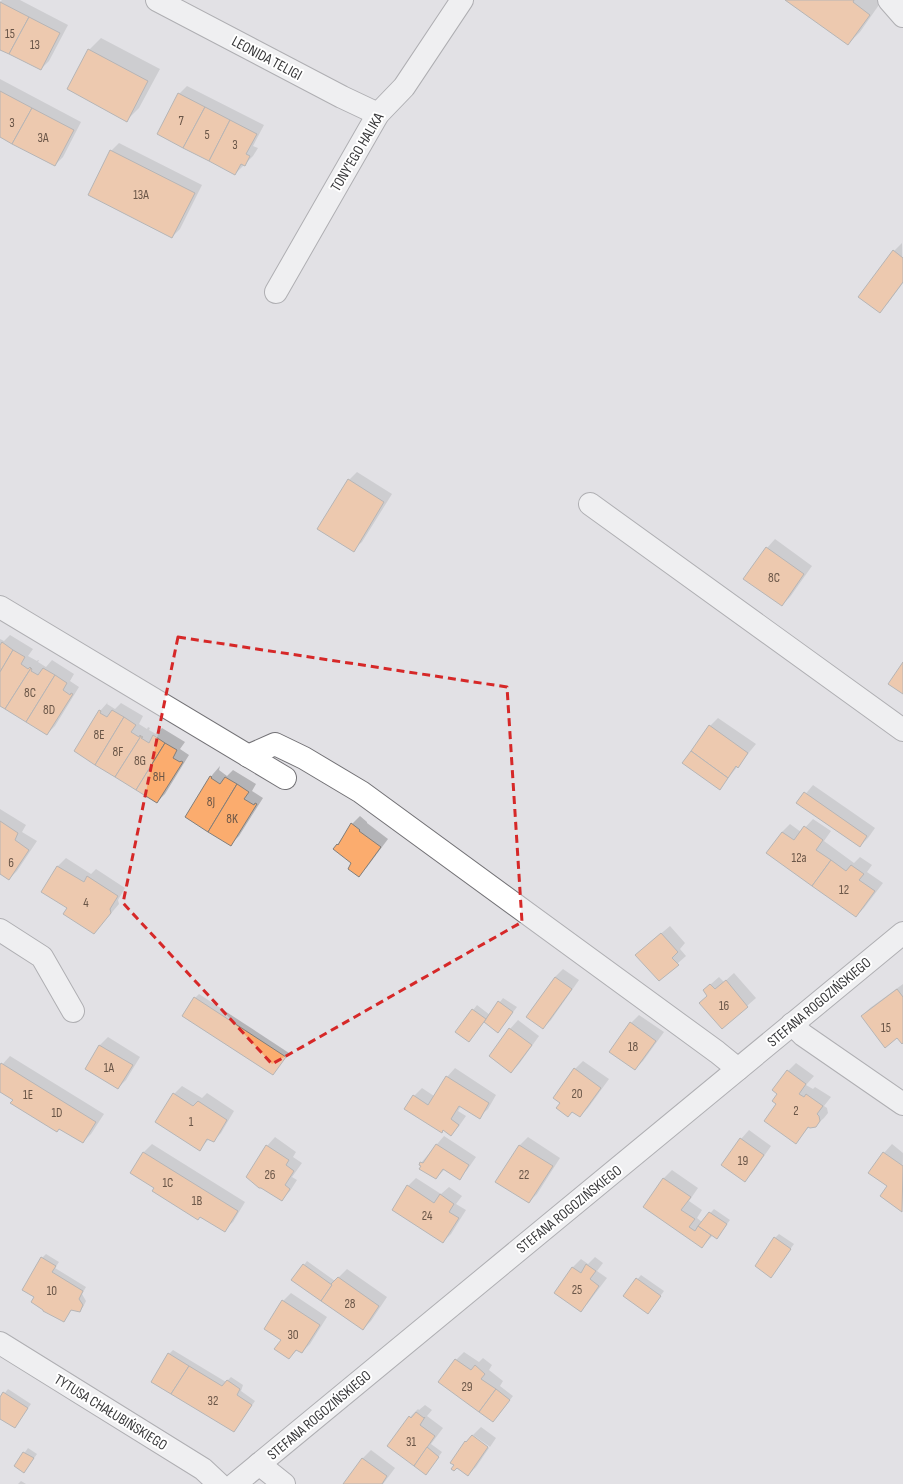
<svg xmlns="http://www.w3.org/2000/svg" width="903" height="1484" font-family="'Sofia Sans Condensed',sans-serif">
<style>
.shadow{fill:#0003}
.building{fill:#fbac6e;stroke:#817e7b}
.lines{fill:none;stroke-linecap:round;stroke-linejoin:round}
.minor-casing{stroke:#727175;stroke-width:24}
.minor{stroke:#fff;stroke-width:22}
.marked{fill:none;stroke:#d62828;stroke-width:3;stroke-dasharray:8 5;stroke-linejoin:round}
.labels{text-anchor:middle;stroke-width:4;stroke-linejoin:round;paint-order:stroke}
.number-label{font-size:13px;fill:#6a5648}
.street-label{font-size:15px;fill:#39393b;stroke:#fff}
</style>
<rect width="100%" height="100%" fill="#e2e1e5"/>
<!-- shadow -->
<g class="shadow">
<path d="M2 0H20L68 25 49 61 41 69 0 48V2Z"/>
<path d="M787 0H878L881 2 860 32 848 44Z"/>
<path d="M101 38 160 69 139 108 127 120 89 50Z"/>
<path d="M0 79 81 122 63 157 55 165 0 136Z"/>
<path d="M187 86 264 125 253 146 258 148 253 156 235 174 179 94Z"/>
<path d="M119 143 202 185 180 229 172 237 111 151Z"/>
<path d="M902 243 903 283 888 303 880 311 859 296 894 251Z"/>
<path d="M357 472 392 494 362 542 353 550 349 480Z"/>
<path d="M775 539 812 566 790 597 782 605 767 548Z"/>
<path d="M10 635 33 649 28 656 37 661 38 660H39L38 662 46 667 52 660 74 674 70 681 79 687 55 726 47 734 0 705V639L4 641Z"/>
<path d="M108 702 107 704 115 709 121 703 143 716 139 724 147 729 148 727 150 728 149 730 156 734 162 728 185 742 180 749 189 755 165 794 157 802 75 751 100 711Z"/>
<path d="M718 718 756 744 720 788 710 726Z"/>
<path d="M220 766 219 770 227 776 233 770 256 784 252 791 263 798 239 836 231 844 186 817 213 774Z"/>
<path d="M813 785 875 828 868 838 860 846 798 803Z"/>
<path d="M0 809 26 825 22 832 37 841 17 871 9 879 0 873Z"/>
<path d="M360 816 367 822V823L388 839 367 867 359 875 352 863 337 845 352 824Z"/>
<path d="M813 819 831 831 824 841 854 863 860 857 872 865 867 872 883 883 864 908 856 916 767 853 782 832 790 824 801 832Z"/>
<path d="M66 858 91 874 96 869 125 888 118 900 119 904 102 924 69 908 43 892 58 866Z"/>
<path d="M670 926 685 943 680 949 686 956 659 980 645 947Z"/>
<path d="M563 969 579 980 551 1020 543 1028 527 1016 555 977Z"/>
<path d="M734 973 756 998 722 1028 708 995 704 990 719 977 724 982Z"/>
<path d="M903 984V1042L897 1037 862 1016 870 1008Z"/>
<path d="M199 994 289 1053 273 1074 195 998Z"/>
<path d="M503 998 517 1007 498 1032 484 1022 469 1041 456 1032 477 1005 490 1015Z"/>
<path d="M639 1015 664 1032 643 1061 635 1069 611 1051 631 1023Z"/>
<path d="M518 1020 539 1036 519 1064 511 1072 510 1029Z"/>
<path d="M108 1037 140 1057 126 1080 118 1088 86 1068 100 1045Z"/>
<path d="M10 1056 104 1114 91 1134 83 1142 0 1091V1067Z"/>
<path d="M583 1061 609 1079 588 1108 580 1116 573 1111 568 1116 561 1103 575 1069Z"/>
<path d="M796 1063 814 1076 806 1085 813 1089 815 1087 831 1097 824 1106 827 1108 828 1113 824 1118 815 1126 809 1127 796 1142 778 1104 779 1094 788 1071Z"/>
<path d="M455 1068 496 1095 488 1109 479 1117 461 1106 458 1111 466 1116 459 1126 451 1134 444 1130 441 1132 414 1096 422 1088 434 1096 447 1077Z"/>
<path d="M182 1086 202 1098 207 1093 234 1111 221 1133 213 1141 209 1139 200 1149 174 1094Z"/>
<path d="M749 1130 771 1146 753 1172 745 1180 741 1139Z"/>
<path d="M444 1136 476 1157 467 1170 459 1178 445 1169 436 1178 420 1164Z"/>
<path d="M275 1137 296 1152 293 1157 302 1163 292 1177 297 1180 290 1191 282 1199 247 1176 267 1146Z"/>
<path d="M528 1137 560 1158 537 1194 529 1202 497 1181 520 1145Z"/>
<path d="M152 1144 245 1202 233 1222 224 1230 155 1187 144 1152Z"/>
<path d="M892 1144 903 1153 902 1210 882 1196 889 1186 884 1153Z"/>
<path d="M672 1170 698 1188 689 1201 702 1210 697 1218 702 1222 714 1209 730 1220 717 1238 713 1235 702 1247 644 1206 664 1178Z"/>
<path d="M416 1178 441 1194 449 1187 462 1196 456 1204 466 1210 451 1234 443 1242 408 1186Z"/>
<path d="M779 1234 794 1244 771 1276 775 1238Z"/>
<path d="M46 1254 59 1262 55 1268 86 1287 82 1294 86 1301 83 1307 79 1311 72 1309 64 1321 54 1315 52 1316 33 1302 36 1297 42 1258Z"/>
<path d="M595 1257 603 1263 597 1271 607 1278 588 1303 580 1311 555 1292 573 1267 581 1259 588 1264Z"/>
<path d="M307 1261 335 1281 347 1269 387 1297 371 1321 363 1329 304 1265Z"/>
<path d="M641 1275 664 1291 648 1313 624 1296Z"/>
<path d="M291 1293 327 1317 310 1344 302 1352 298 1349 289 1358 282 1340 283 1301Z"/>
<path d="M173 1350 226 1382 231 1377 243 1385 241 1391 255 1401 234 1431 169 1354Z"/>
<path d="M464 1352 479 1362 483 1358 492 1365 489 1370 503 1381 500 1386 513 1396 497 1417 456 1360Z"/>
<path d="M8 1389 31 1404 15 1427 0 1418V1399Z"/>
<path d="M425 1405 432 1410 427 1416 443 1428 431 1444 442 1452 429 1470 410 1417 418 1409 419 1410Z"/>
<path d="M481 1427 496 1438 490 1447 473 1435Z"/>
<path d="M472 1436 489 1448 476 1467 468 1475Z"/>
<path d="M28 1448 37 1454 24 1472 15 1466Z"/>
<path d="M371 1450 395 1468 383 1484H344L363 1458Z"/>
<path d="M21 1481 26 1484H18Z"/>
</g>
<!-- building -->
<g class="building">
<path d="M785 0H854L853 2 870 15 848 45Z"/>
<path d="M0 2 29 17 9 54 0 50Z"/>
<path d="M29 17 60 33 41 70 9 54Z"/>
<path d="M88 49 148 81 127 122 67 89Z"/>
<path d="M0 91 32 108 12 144 0 137Z"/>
<path d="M178 93 205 107 183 148 157 134Z"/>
<path d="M205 107 230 120 209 161 183 148Z"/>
<path d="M32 108 74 130 55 166 12 144Z"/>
<path d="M230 120 257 134 246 154 250 156 245 166 241 164 235 175 209 161Z"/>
<path d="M110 150 195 193 172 238 88 195Z"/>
<path d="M893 250 903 258V282L880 313 858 297Z"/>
<path d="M348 479 384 502 354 552 317 529Z"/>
<path d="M766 547 804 574 782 606 743 579Z"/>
<path d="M2 642 13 650 0 672V645Z"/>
<path d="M13 650 25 657 21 664 28 669 30 667 31 668 5 709 0 706V672Z"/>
<path d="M903 662V694L888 684Z"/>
<path d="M31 668 32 669 31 671 38 675 43 668 55 675 26 722 5 709Z"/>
<path d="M55 675 67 683 63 690 70 695 71 693 73 694 47 735 26 722Z"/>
<path d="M99 710 101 711 100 713 107 717 112 710 124 717 95 765 74 751Z"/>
<path d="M124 717 136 725 131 732 139 737 140 735 141 736 115 777 95 765Z"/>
<path d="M709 725 748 753 738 768 736 766 728 778 691 751Z"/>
<path d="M153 735 165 743 136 790 115 777 141 736 143 737 141 738 149 743Z"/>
<path d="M165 743 177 750 173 758 180 762 181 761 183 762 157 803 136 790Z"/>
<path d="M691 751 728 778 720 790 682 763Z"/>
<path d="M210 776 212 777 211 778 220 784 225 777 237 784 208 832 185 817Z"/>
<path d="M237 784 249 792 244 799 254 805 255 803 257 804 231 846 208 832Z"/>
<path d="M804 792 867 836 860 847 796 803Z"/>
<path d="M0 821 18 833 15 840 29 850 9 880 0 874Z"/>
<path d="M351 823 360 830 359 831 381 847 359 877 348 869 351 863 333 849 337 844 338 845Z"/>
<path d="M804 826 823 840 816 850 831 860 812 886 766 853 782 832 794 840Z"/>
<path d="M831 860 846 871 851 865 864 874 859 880 875 891 856 917 812 886Z"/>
<path d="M57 866 84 882 87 876 118 896 110 909 111 913 94 934 63 914 67 908 41 892Z"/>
<path d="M661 933 678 952 672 958 679 965 659 981 635 955Z"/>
<path d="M555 977 572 989 543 1029 526 1017Z"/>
<path d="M726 980 748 1007 722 1029 699 1003 707 996 703 990 710 984 715 989Z"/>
<path d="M897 989 903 997V1043L902 1044 897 1038 885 1048 861 1016Z"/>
<path d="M194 997 286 1057 273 1075 182 1016Z"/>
<path d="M498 1001 513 1012 498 1033 484 1022Z"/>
<path d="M472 1009 486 1019 469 1042 455 1032Z"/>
<path d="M630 1022 656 1041 635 1070 609 1052Z"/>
<path d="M509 1028 532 1045 511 1073 489 1056Z"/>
<path d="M99 1045 133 1065 118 1089 85 1069Z"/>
<path d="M1 1063 96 1122 83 1143 59 1129 57 1132 10 1103 13 1100 0 1092V1065Z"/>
<path d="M574 1068 601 1088 580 1117 572 1112 568 1117 556 1108 560 1103 553 1098Z"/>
<path d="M787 1070 806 1084 799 1094 804 1097 806 1094 823 1106 817 1114 819 1116 820 1121 816 1127 810 1128 808 1127 796 1144 764 1121 776 1104 772 1101 777 1094 772 1090Z"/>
<path d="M446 1076 489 1103 480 1119 459 1106 451 1119 459 1125 451 1136 443 1130 442 1133 404 1109 413 1095 428 1105Z"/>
<path d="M173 1093 193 1106 198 1101 227 1120 214 1142 207 1139 200 1151 155 1122Z"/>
<path d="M740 1138 764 1155 745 1182 721 1165Z"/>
<path d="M436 1144 469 1165 460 1180 443 1169 436 1179 419 1169 421 1166 419 1165 420 1162 423 1163Z"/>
<path d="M266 1145 289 1160 286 1165 294 1171 285 1185 290 1189 282 1201 261 1188H259L246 1177Z"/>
<path d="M519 1145 553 1166 529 1203 495 1182Z"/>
<path d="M143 1152 238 1211 225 1232 200 1217 198 1220 152 1191 154 1188 130 1173Z"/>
<path d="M883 1152 903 1166 902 1212 880 1196 887 1186 868 1173Z"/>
<path d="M663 1178 691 1197 681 1210 695 1219 689 1227 695 1231 698 1226 711 1235 702 1248 643 1207Z"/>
<path d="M407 1185 434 1203 440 1194 454 1204 449 1212 459 1218 443 1243 392 1210Z"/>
<path d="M709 1212 727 1224 717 1239 698 1226Z"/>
<path d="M774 1237 791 1249 771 1278 755 1266Z"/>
<path d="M41 1257 56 1266 52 1272 83 1291 79 1299 83 1305 80 1312 71 1310 64 1322 43 1311V1310L31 1302 34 1297 22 1290Z"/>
<path d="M303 1264 332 1285 321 1301 291 1280Z"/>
<path d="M586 1264 596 1271 590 1279 599 1286 581 1312 554 1293 572 1267 581 1273Z"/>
<path d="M338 1277 379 1306 363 1330 321 1301 332 1285 331 1284Z"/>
<path d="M636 1278 661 1296 648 1314 623 1296Z"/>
<path d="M282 1300 320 1325 302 1353 296 1350 289 1359 274 1349 281 1340 264 1329Z"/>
<path d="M168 1353 189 1366 171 1394 151 1382Z"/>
<path d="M455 1359 471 1370 475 1365 485 1374 481 1379 496 1389 479 1412 438 1382Z"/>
<path d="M189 1366 222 1386 227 1380 240 1389 237 1395 252 1405 234 1432 171 1394Z"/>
<path d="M496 1389 510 1400 493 1422 479 1412Z"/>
<path d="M3 1392 28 1408 15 1428 0 1419V1397Z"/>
<path d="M416 1412 424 1418 425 1417 420 1425 435 1436 414 1466 387 1446 409 1416 411 1418Z"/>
<path d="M472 1435 488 1447 468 1476 457 1468 454 1471 451 1469 454 1465 450 1463 465 1441 466 1442Z"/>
<path d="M427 1447 439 1457 426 1475 414 1466Z"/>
<path d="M23 1452 34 1458 24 1473 14 1466Z"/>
<path d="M362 1458 387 1476 382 1484H343Z"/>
</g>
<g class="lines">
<!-- minor casing -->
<g class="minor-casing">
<g id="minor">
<path d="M157 0 342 97 378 114"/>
<path d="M889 0 903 16"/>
<path d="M276 292 378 114 404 87 462 0"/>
<path d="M590 504 903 730"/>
<path d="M0 607 285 778"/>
<path d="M248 756 275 744 304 758 361 792 717 1052 738 1069"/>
<path d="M0 930 42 957 73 1011"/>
<path d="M792 1024 803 1035 903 1104"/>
<path d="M0 1343 203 1469 219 1484"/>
<path d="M259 1464 284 1484"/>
<path d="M235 1484 903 933"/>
</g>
</g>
<!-- minor -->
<use href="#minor" class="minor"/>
</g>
<!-- marked area -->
<path d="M0 0H903V1484H0ZM178 637 507 687 522 922 272 1064 123 903Z" fill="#e2e1e5" fill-opacity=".55" fill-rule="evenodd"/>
<path class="marked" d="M178 637 507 687 522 922 272 1064 123 903Z"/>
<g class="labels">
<!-- number labels -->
<g class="number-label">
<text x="10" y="38">15</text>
<text x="35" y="49">13</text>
<text x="181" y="125">7</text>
<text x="12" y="127">3</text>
<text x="207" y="139">5</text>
<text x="43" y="142">3A</text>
<text x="235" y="149">3</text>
<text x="141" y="199">13A</text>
<text x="774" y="582">8C</text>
<text x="30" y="697">8C</text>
<text x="49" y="714">8D</text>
<text x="99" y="739">8E</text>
<text x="118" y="756">8F</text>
<text x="140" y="765">8G</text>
<text x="159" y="781">8H</text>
<text x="211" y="806">8J</text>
<text x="232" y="823">8K</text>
<text x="799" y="862">12a</text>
<text x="11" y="867">6</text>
<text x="844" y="894">12</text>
<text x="86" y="907">4</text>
<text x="724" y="1010">16</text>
<text x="886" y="1032">15</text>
<text x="633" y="1051">18</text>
<text x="109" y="1072">1A</text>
<text x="577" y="1098">20</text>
<text x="28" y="1099">1E</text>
<text x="796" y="1115">2</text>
<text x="57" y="1117">1D</text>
<text x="191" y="1126">1</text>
<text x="743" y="1165">19</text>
<text x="270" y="1179">26</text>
<text x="524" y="1179">22</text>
<text x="168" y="1187">1C</text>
<text x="197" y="1205">1B</text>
<text x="427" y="1220">24</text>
<text x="577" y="1294">25</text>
<text x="52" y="1295">10</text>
<text x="350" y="1308">28</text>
<text x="293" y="1339">30</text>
<text x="467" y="1391">29</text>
<text x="213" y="1405">32</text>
<text x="411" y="1446">31</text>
</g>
<!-- street labels -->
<g class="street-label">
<text transform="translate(267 58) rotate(28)" y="5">LEONIDA TELIGI</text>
<text transform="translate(357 152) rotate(-59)" y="5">TONY'EGO HALIKA</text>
<text transform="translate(819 1002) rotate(-40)" y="5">STEFANA ROGOZIŃSKIEGO</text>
<text transform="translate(569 1209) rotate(-39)" y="5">STEFANA ROGOZIŃSKIEGO</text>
<text transform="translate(111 1412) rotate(32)" y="5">TYTUSA CHAŁUBIŃSKIEGO</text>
<text transform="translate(319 1415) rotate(-40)" y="5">STEFANA ROGOZIŃSKIEGO</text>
</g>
</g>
</svg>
